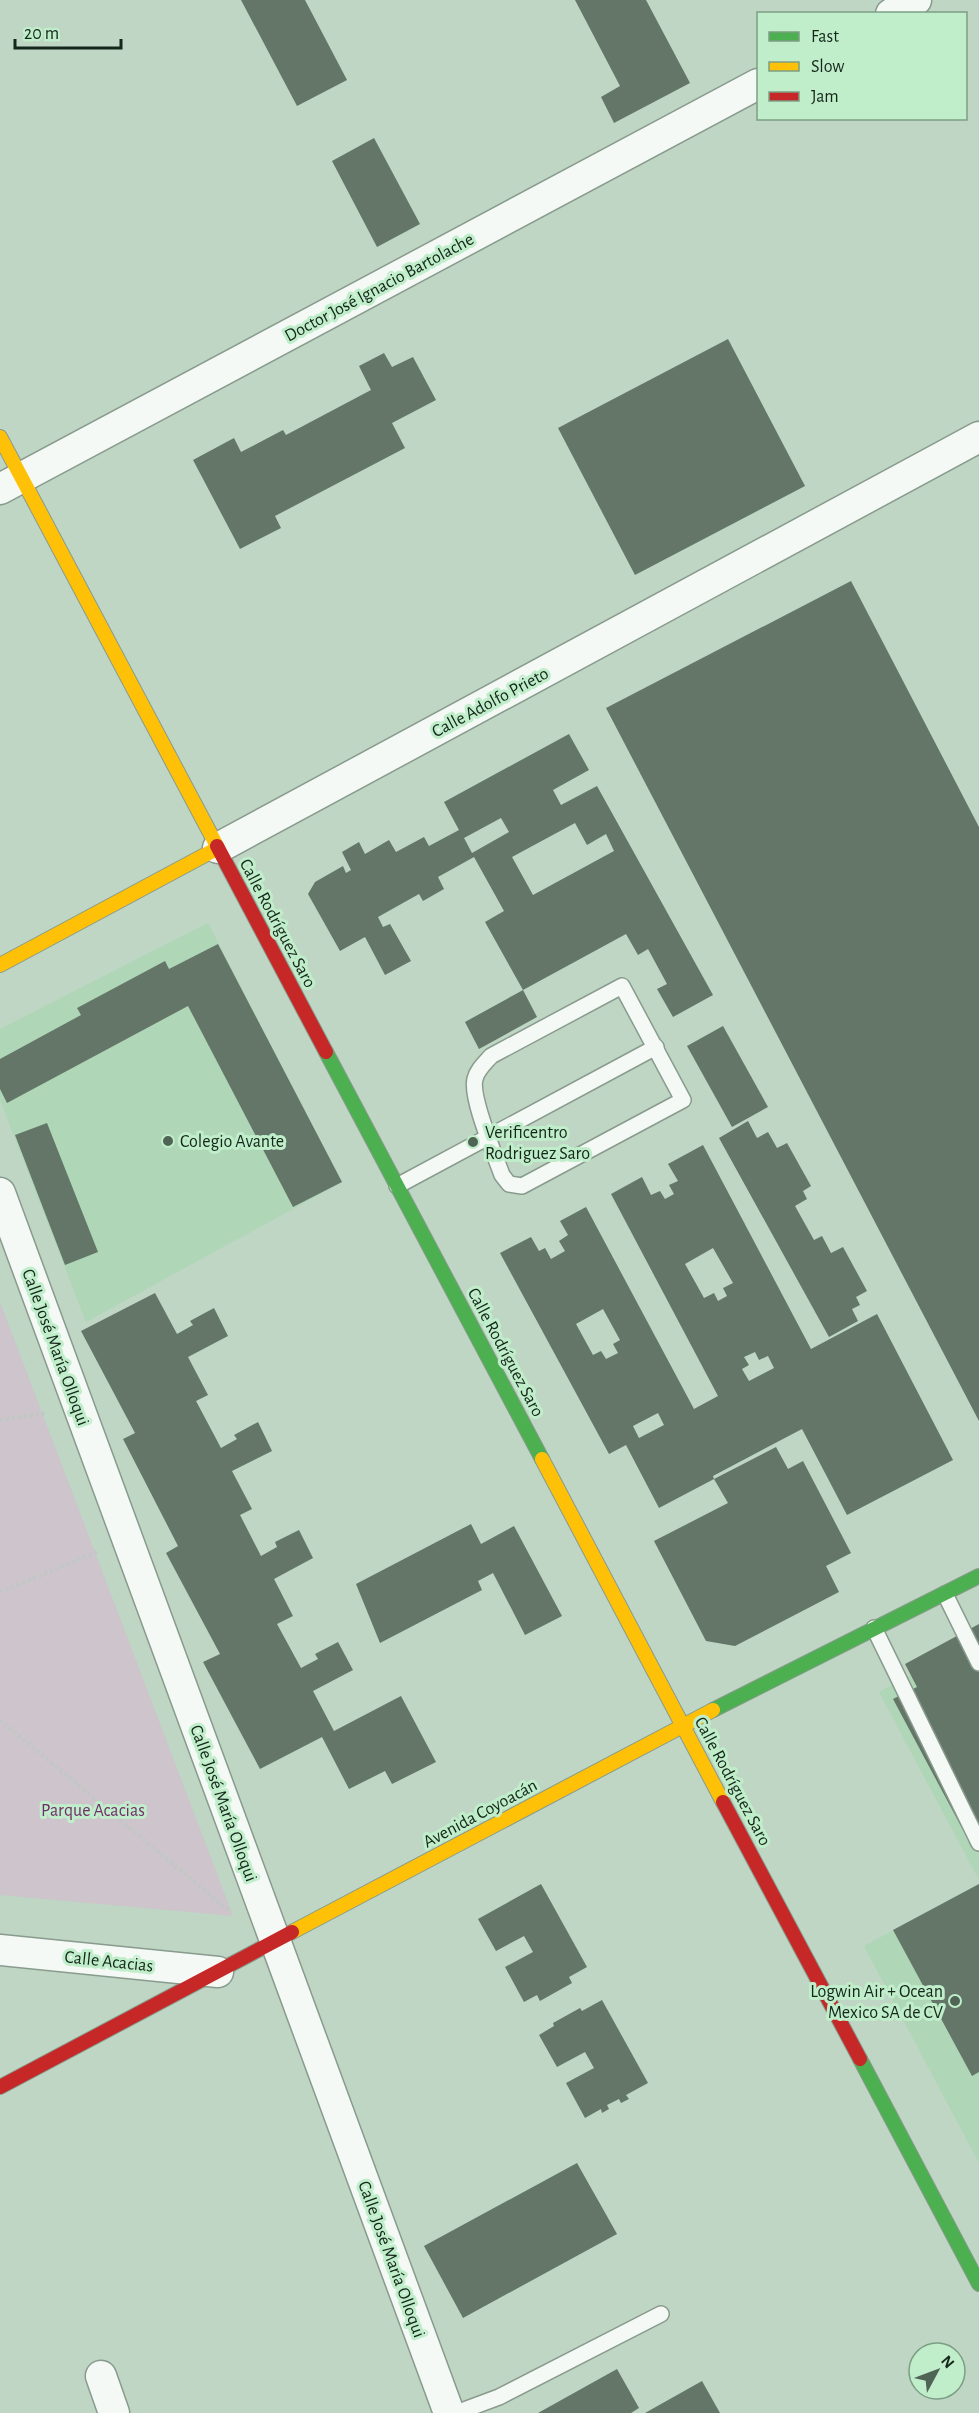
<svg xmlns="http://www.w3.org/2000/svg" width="979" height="2413" font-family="'Alegreya Sans',sans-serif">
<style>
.built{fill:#afd6b7}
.green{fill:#cdc4cc}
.building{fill:#637668;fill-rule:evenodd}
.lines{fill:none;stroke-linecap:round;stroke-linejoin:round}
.lane-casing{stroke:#889b8d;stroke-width:18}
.street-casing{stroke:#889b8d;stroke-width:33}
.fast-casing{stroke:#889b8d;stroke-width:16}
.slow-casing{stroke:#889b8d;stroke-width:16}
.jam-casing{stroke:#889b8d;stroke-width:16}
.path{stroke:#c1c8c3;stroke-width:4;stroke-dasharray:3 3;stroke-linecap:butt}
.lane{stroke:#f5f9f6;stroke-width:15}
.street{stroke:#f5f9f6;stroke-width:30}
.fast{stroke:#4caf50;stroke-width:14}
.slow{stroke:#ffc107;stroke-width:14}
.jam{stroke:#c62828;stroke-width:14}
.poi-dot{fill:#506455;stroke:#c0eeca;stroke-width:2}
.labels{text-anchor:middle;stroke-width:6;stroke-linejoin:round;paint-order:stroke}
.street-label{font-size:18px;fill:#15261a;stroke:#c0eeca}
.poi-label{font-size:18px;fill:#15261a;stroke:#c0eeca;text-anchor:start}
.park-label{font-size:18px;fill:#722e6b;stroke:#c0eeca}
</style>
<rect width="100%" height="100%" fill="#bed6c3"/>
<!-- built -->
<g class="built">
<path d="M208 923 342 1182 86 1322 0 1100V1029Z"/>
<path d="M979 1639V1880L879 1692Z"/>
<path d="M979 1884V2163L864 1946Z"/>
</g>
<!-- green -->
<path class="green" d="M0 1302 233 1916 0 1895Z"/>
<!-- building -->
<g class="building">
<path d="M241 0H305L347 80 297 106Z"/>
<path d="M575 0H646L690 83 614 123 601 97 620 86Z"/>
<path d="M374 138 420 224 377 247 332 161Z"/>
<path d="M728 339 805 486 635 575 558 428Z"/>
<path d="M384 353 392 367 413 357 436 400 392 423 405 448 275 516 281 528 240 549 193 460 234 438 241 452 283 430 286 435 371 390 359 366Z"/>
<path d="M851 581 979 827V1421L606 708Z"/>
<path d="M569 734 589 770 553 790 561 805 597 786 713 995 673 1017 657 989 667 984 648 949 638 955 626 934 523 990 485 922 504 911 474 857 438 877 444 889 423 901 419 894 378 917 383 927 390 924 411 961 385 975 365 937 340 951 308 894 315 882 343 866 346 873 351 870 342 852 359 842 365 854 389 840 396 852 424 837 429 846 459 830 444 802ZM501 818 509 832 472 853 464 838ZM575 823 587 845 606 834 614 851 533 895 512 857Z"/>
<path d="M218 944 342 1182 293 1207 188 1006 7 1103 0 1089V1059L81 1015 77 1008 165 961 169 969Z"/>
<path d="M523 990 537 1017 479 1049 465 1022Z"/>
<path d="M723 1026 768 1107 732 1127 687 1046Z"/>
<path d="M748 1121 757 1138 768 1132 777 1148 787 1143 811 1186 803 1191 807 1199 795 1206 814 1240 822 1236 831 1253 843 1247 867 1291 856 1297 860 1305 852 1309 858 1321 829 1337 719 1138Z"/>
<path d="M47 1123 98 1252 65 1265 15 1135Z"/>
<path d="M703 1145 811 1349 877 1314 953 1460 847 1515 802 1429 713 1476 714 1479 659 1508 626 1445 609 1454 500 1253 531 1237 539 1251 545 1248 551 1259 565 1251 559 1241 568 1235 560 1221 586 1207 694 1409 718 1396 611 1194 642 1177 651 1195 660 1191 665 1199 674 1194 669 1185 678 1181 668 1164ZM713 1248 733 1283 723 1288 727 1296 718 1301 714 1293 704 1298 685 1264ZM603 1309 620 1340 613 1344 618 1353 606 1359 601 1351 593 1355 576 1324ZM755 1352 759 1360 768 1356 774 1368 749 1381 742 1369 749 1365 744 1357ZM658 1413 664 1425 639 1438 633 1426Z"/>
<path d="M155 1293 177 1334 193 1325 190 1321 214 1308 228 1336 188 1357 208 1395 196 1401 221 1448 237 1439 234 1435 258 1422 272 1451 232 1471 252 1509 240 1515 261 1556 277 1547 275 1542 299 1530 313 1558 274 1579 293 1616 277 1624 301 1668 318 1659 315 1654 338 1642 353 1670 313 1691 334 1731 401 1696 436 1762 392 1784 385 1771 349 1789 322 1737 260 1769 203 1662 220 1654 166 1553 178 1546 123 1439 135 1433 81 1331Z"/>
<path d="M776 1447 788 1469 803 1461 851 1553 826 1566 839 1592 735 1646 706 1641 654 1541 728 1503 714 1479Z"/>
<path d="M471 1524 481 1544 514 1526 562 1616 525 1635 493 1573 478 1581 482 1590 380 1643 356 1584Z"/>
<path d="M979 1624V1822L963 1830 893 1699 917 1687 905 1664Z"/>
<path d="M541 1884 587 1967 569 1977 572 1983 540 2001 537 1995 524 2002 505 1967 533 1952 524 1936 496 1951 478 1919Z"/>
<path d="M979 1884V2072L972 2076 893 1930Z"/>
<path d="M602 2000 648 2083 626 2095 629 2099 621 2103 619 2099 607 2105 609 2109 602 2113 601 2109 585 2118 566 2083 594 2068 585 2052 557 2067 539 2035 554 2026 553 2023 580 2008 582 2011Z"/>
<path d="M577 2163 617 2234 463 2318 424 2246Z"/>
<path d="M617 2369 639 2408 631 2413H538Z"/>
<path d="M702 2381 720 2413H645Z"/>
</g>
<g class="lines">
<!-- lane casing -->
<g class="lane-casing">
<g id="lane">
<path d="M622 986 683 1100 522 1186 509 1184 502 1175C495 1155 470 1097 475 1079 477 1070 485 1063 491 1056Z"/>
<path d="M397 1186 656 1047"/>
<path d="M945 1594 979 1663"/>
<path d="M874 1628 979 1843"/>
<path d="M456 2413 499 2397 661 2314"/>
</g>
</g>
<!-- street casing -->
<g class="street-casing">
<g id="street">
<path d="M891 14 916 0"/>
<path d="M0 489 758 84"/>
<path d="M218 848 979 437"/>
<path d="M0 1193 449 2413"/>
<path d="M0 1950 218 1972"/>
<path d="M101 2376 114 2413"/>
</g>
</g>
<!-- fast casing -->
<g class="fast-casing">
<g id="fast">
<path d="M326 1052 542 1459"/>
<path d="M713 1710 979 1576"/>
<path d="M860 2059 979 2284"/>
</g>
</g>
<!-- slow casing -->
<g class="slow-casing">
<g id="slow">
<path d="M0 437 217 846"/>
<path d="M0 965 218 848"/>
<path d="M542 1459 723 1802"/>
<path d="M292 1932 713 1710"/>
</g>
</g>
<!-- jam casing -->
<g class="jam-casing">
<g id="jam">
<path d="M217 846 326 1052"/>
<path d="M723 1802 860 2059"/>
<path d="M0 2087 292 1932"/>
</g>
</g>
<!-- path -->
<g class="path">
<path d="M0 1420 47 1413"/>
<path d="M0 1592 97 1552"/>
<path d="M0 1720 228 1910"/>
</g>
<!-- lane -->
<use href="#lane" class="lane"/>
<!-- street -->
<use href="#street" class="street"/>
<!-- fast -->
<use href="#fast" class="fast"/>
<!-- slow -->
<use href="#slow" class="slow"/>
<!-- jam -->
<use href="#jam" class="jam"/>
</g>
<!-- markers -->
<g class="poi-dot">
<circle cx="168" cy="1141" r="6"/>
<circle cx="473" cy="1142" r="6"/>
<circle cx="955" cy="2001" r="6"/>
</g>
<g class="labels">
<!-- street labels -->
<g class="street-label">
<text transform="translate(379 287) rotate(-28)" y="6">Doctor José Ignacio Bartolache</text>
<text transform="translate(490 702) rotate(-28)" y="6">Calle Adolfo Prieto</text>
<text transform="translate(278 923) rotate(62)" y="6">Calle Rodríguez Saro</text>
<text transform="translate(56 1347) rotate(70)" y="6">Calle José María Olloqui</text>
<text transform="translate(506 1352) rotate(62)" y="6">Calle Rodríguez Saro</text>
<text transform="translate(733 1781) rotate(62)" y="6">Calle Rodríguez Saro</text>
<text transform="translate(224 1803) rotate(70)" y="6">Calle José María Olloqui</text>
<text transform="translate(480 1813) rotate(-28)" y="6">Avenida Coyoacán</text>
<text transform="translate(109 1961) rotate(6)" y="6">Calle Acacias</text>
<text transform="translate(392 2259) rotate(70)" y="6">Calle José María Olloqui</text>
</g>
<!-- poi labels -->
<g class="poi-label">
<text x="485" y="1138">Verificentro<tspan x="485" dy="21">Rodriguez Saro</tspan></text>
<text x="180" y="1147">Colegio Avante</text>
<text x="943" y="1997" text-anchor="end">Logwin Air + Ocean<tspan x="943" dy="21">Mexico SA de CV</tspan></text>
</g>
<!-- park labels -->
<g class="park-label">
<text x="93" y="1816">Parque Acacias</text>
</g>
</g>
<!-- legend -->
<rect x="757" y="12" width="210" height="108" fill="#c0eeca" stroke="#7c9e84" stroke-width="1.5"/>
<rect x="769" y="32" width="30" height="9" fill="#4caf50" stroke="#7c9e84" stroke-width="1.5"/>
<text x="811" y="42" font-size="18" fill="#15261a">Fast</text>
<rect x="769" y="62" width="30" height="9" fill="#ffc107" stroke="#7c9e84" stroke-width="1.5"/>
<text x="811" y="72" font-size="18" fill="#15261a">Slow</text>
<rect x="769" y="92" width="30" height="9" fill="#c62828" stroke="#7c9e84" stroke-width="1.5"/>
<text x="811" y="102" font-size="18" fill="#15261a">Jam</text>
<!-- north arrow -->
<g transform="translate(937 2371) rotate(49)"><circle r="28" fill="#c0eeca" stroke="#7c9e84" stroke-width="1.5"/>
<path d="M0-4.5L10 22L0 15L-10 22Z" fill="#506455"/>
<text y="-9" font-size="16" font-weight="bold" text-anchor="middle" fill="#15261a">N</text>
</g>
<!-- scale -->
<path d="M15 39v9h106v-9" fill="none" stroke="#15261a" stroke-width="3"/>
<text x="24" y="39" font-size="18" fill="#15261a" stroke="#c0eeca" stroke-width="4.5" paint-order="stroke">20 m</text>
</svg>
